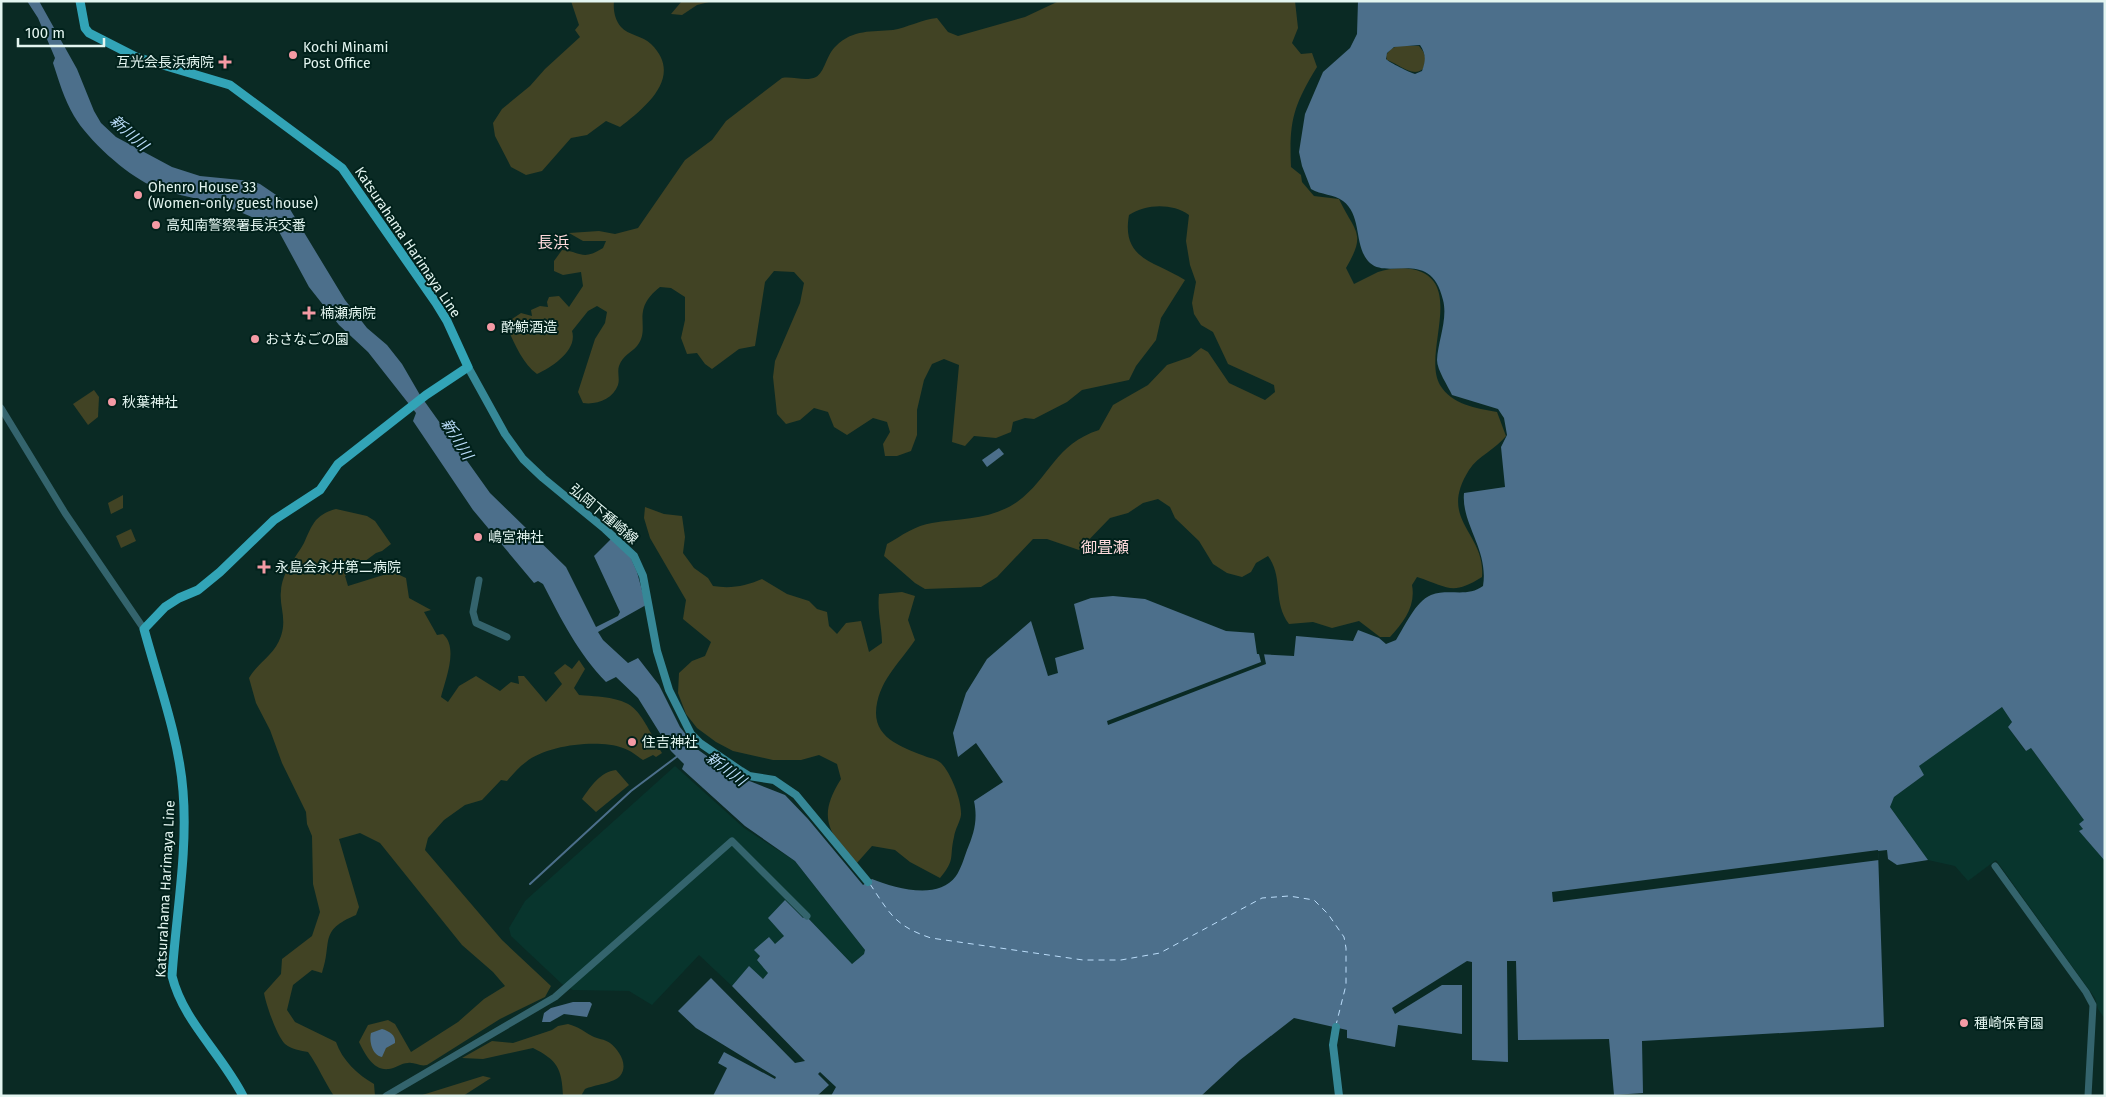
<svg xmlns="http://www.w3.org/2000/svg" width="2106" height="1097" font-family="'Fira Sans','Noto Sans JP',sans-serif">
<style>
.built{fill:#08352d}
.green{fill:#414324}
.water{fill:#4c6f8b;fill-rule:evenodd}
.pier{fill:#0a2a24}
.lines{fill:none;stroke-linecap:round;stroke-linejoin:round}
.stream{stroke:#4c6f8b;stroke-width:2}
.ferry{stroke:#bbddfa;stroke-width:1;stroke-dasharray:6 5;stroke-linecap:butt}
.tertiary{stroke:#34646d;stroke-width:7}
.secondary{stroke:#368897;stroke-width:8}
.primary{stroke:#32a4b7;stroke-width:9}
.poi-dot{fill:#f49aa4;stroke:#01211b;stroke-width:2}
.labels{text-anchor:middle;stroke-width:4;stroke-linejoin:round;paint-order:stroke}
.poi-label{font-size:14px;fill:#e3f5f0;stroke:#01211b;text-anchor:start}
.street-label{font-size:14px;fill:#e3f5f0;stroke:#01211b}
.water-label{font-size:15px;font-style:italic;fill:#bbddfa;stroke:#01211b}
.quarter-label{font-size:16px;fill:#fedadc;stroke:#01211b}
</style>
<rect width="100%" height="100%" fill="#0a2a24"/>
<!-- built -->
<g class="built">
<path d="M2002 707 2012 722 2008 727 2025 751 2031 748 2085 821 2079 824 2083 829 2080 831 2105 861V1019L2098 1009 2095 998 1996 860 1968 881 1955 866 1928 860 1890 807 1894 797 1924 775 1918 766Z"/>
<path d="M675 766 744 828 795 861 865 950 864 954 852 964 806 916 775 944 768 937 757 960 769 972 763 979 749 967 732 986 699 955 652 1005 629 991 573 990 562 984 511 936 509 928 525 901Z"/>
</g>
<!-- green -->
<g class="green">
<path d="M571 1H614C613 10 615 20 621 27 628 35 643 36 651 44 684 76 646 107 620 127L606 121 587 135 571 138 542 171 526 175 511 167 495 136 493 123 502 109 530 86 545 69 580 37 575 30 579 25Z"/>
<path d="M682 1H713L697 5 682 15 671 14Z"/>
<path d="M1059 1H1295L1298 28 1292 43 1301 54 1312 53 1317 67C1293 106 1289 122 1291 167L1301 175 1302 182 1314 196 1339 199C1355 233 1367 232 1346 268L1354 284C1362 280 1370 276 1378 272 1389 268 1405 267 1416 270 1465 284 1422 354 1440 385 1452 405 1476 408 1497 412L1506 436C1496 449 1478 456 1469 470 1437 521 1486 532 1482 577 1452 596 1448 587 1417 577L1412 585C1416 606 1404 622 1390 637H1380L1359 621 1332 628 1313 622 1289 624C1272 601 1284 578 1268 556L1256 563 1251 572 1242 577 1227 573 1213 564 1199 541 1175 518 1170 507 1158 499 1143 503 1128 513 1110 518 1079 550 1047 539H1033L997 577 981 587 925 589 915 583 884 556 887 544C901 536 916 525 932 523 961 518 991 520 1017 502 1050 478 1055 444 1099 430L1113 405 1148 385 1167 365 1190 357 1201 348 1208 352 1229 383 1265 400 1275 392 1274 385 1228 364 1213 332 1201 325 1194 314 1192 303 1196 282 1190 265 1186 241 1189 215C1172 203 1146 204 1129 215 1121 260 1155 261 1185 280L1161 318 1156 340 1136 366 1129 380 1082 390 1067 402 1034 419 1025 418 1013 422 1011 432 996 438 974 436 965 446 952 442 959 365 944 359 932 364 924 380 917 410V435L911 451 897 456H885L883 444 890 432 887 422 873 418 847 435 834 427 828 412 814 408 800 420 786 424 777 414 773 377 775 361 800 303 804 283 794 272 774 271 765 282 755 346 739 349 712 369 705 364 697 353 687 354 681 338 685 320V297L671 288 660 287C629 311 652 327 637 346 631 353 623 355 619 366 617 372 620 379 618 385 613 399 597 405 583 403L578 392 595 339 605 323 607 312 597 306 588 311 572 331C578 350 552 367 537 374 523 364 514 343 507 327L512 319 521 313 532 316 531 310 540 306 548 307 547 302 549 297 559 296 569 307 583 286 581 272 563 275 554 271V261L562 250C582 252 582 261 603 248L606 241H583L569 233 599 231 615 234 638 228 685 160 712 140 726 121 782 78C793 76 806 82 816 77 825 72 826 55 836 46 853 29 872 32 893 30 906 28 923 19 937 18L948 32 958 36 1025 17Z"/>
<path d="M1397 46H1419C1426 54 1427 59 1423 69 1412 78 1400 64 1387 60L1386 55 1391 49Z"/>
<path d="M94 390 99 397 98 417 88 425 73 404Z"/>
<path d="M123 495V508L111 514 108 503Z"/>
<path d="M645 507 664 514 682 516 685 537 683 553 694 568 708 578 713 586C731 589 746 586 762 579L787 594 809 601 817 609 827 612 829 626 837 634 846 623 861 621 869 652 882 643C882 627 877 611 879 594L902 592 915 596 908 620 915 640C899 664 877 682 876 713 876 740 905 748 927 757 931 758 938 760 941 763 951 773 962 801 961 815 960 822 955 829 954 837 949 858 956 859 940 878L910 862 895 850 872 846 856 864C828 832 817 817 841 779L837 764 819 755 801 760H773L733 751 716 742 697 728 686 714 678 693 679 673 692 661 705 656 711 642 683 619 686 600 650 538 644 518Z"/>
<path d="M336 509 367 516 375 521 391 544 382 551 376 553 345 576 348 586 393 572 406 578 409 598 431 610 424 612 437 635 443 634C459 648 445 680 441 697L448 702 459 686 476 676 500 691 511 682 519 684 518 676H524L546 702 562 684 554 673 565 664 572 669 579 660 585 669 574 688 579 695C638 699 634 703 662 753L656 757 653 755 643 760C637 756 630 750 623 748 598 739 547 745 526 762 519 767 513 774 507 781L501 780 482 800 465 805 444 820 428 838 425 850 502 940 551 986 545 997 500 1019 427 1065C420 1067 415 1062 408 1063 401 1063 396 1068 389 1069 373 1071 365 1054 359 1042L368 1025 388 1020 395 1024 411 1052 458 1022 484 999 505 986 493 972 462 945 380 843 360 833 339 839 359 907 356 915C318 931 333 941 322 973L312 970 293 985 287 1010 295 1022 336 1042C342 1060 358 1075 374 1084L375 1096H334C324 1081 318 1066 308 1052 301 1051 291 1049 285 1044 277 1036 266 1005 264 993L281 974 282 959 312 936 320 912 313 884 312 836 307 824 306 812 282 763 270 730 256 703 249 678C258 662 275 655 281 636 287 618 279 606 281 591 282 572 295 559 304 543 307 536 311 526 316 520 322 514 328 511 336 509Z"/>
<path d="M131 529 136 541 121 548 116 536Z"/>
<path d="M616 770 629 785 596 812 582 799C591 786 600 772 616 770Z"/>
<path d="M568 1024C579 1027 583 1031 592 1036 597 1039 605 1039 610 1043 619 1050 629 1065 620 1076 614 1083 594 1085 585 1089L581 1096H563C562 1068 557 1060 533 1048L483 1059 462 1058 492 1041 513 1043 552 1030 558 1026Z"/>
<path d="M483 1076 491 1078 463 1096H419Z"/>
</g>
<!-- water -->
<g class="water">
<path d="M27 1H39L77 69 94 111 101 123 116 137 172 167 200 176 251 181 260 184 285 201 345 300 367 328 387 345 402 364 420 395 490 493 566 567 596 627 618 616 620 612 594 556 611 539 630 556 637 572 646 605 598 632 603 640 628 663 638 658 659 685 680 727 697 749 732 774 785 795 808 819 863 885 872 879C895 888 938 901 956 876 961 869 964 858 967 850 974 833 978 820 974 801L1003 782 976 743 958 757 953 733 966 693 987 659 1031 621 1048 676 1058 673 1055 658 1084 649 1074 604 1091 598 1113 596 1145 599 1226 631 1254 633 1257 654 1294 656 1296 636 1353 641 1358 630 1379 638 1386 644 1396 640C1405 626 1415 602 1431 595 1449 588 1467 598 1483 586 1489 550 1461 524 1464 493L1505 487 1501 447 1507 435 1504 418 1498 409 1452 395C1448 386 1437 370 1437 360 1438 341 1448 319 1443 300 1431 248 1389 280 1370 263 1353 247 1363 216 1343 201 1334 194 1321 195 1311 189L1302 166 1299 152 1305 114 1323 72 1350 48 1357 34 1358 1H2105V861L2079 831 2083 829 2079 824 2084 820 2031 748 2026 751 2008 727 2012 722 2002 707 1919 766 1924 775 1894 797 1890 807 1928 860 1897 865 1888 859 1887 850 1878 851 1884 1027 1642 1041 1643 1093 1614 1095 1609 1039 1518 1040 1516 961H1507L1508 1062 1472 1060V962L1467 961 1392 1008 1395 1014 1442 985H1462V1034L1398 1025 1395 1047 1347 1038V1030L1294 1018 1240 1060 1201 1096H831L836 1087 820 1072 818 1074 829 1085 817 1096H713L727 1068 718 1063 724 1052 775 1079 776 1077 696 1028 678 1011 711 978 795 1063 805 1061 732 986 749 966 763 979 768 973 757 960 760 956 754 950 769 937 775 944 784 936 768 918 785 900 803 918 806 916 852 964 864 954 865 950 795 861 745 826 682 769 684 764 671 751 638 698 616 677 606 682C578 653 561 619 543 584L538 581 534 583 473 510 413 421 416 413 368 352 339 325 309 287 277 228C257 220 235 208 213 203 192 197 171 194 150 185 126 174 88 140 74 116 64 99 59 81 53 63L55 58 38 18ZM1420 45C1426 54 1426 60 1422 71L1415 74C1409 72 1390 63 1386 59L1387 53 1394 47Z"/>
<path d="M999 448 1004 454 987 467 982 460Z"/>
<path d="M573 1002H590L592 1004 587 1017 564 1014 550 1022H542L544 1013 551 1008Z"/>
<path d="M382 1029C389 1031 396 1035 395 1043L386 1048 382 1057C372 1055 369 1041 371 1033Z"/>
</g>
<!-- pier -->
<g class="pier">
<path d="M1259 654H1264L1266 664 1108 725 1107 721 1261 662Z"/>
<path d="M1878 850 1879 860 1553 902 1552 892Z"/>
</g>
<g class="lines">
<!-- stream -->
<path class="stream" d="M530 884 631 791 679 755"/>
<!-- ferry -->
<path class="ferry" d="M870 884C890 914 895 926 931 938L1083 960H1121L1160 953 1262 898 1289 896 1314 900 1328 914 1344 937 1346 948V985L1336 1025"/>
<!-- tertiary -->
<g class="tertiary">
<path d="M1 408 65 513 144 629"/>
<path d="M479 580 473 612 476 623 507 637"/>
<path d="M1995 866 2086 992 2093 1005 2088 1096"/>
<path d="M386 1096 555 997 732 841 807 916"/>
</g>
<!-- secondary -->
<g class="secondary">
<path d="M468 367 505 434 523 459 543 478 605 529 634 556 643 576 657 651 669 690 691 734 700 743 741 771 749 776 774 780 796 795 868 882"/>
<path d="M1336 1027 1333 1045 1339 1096"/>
</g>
<!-- primary -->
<path class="primary" d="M80 1 85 28 89 33 136 57 230 85 334 162 342 168 436 303 447 321 468 367 426 395 338 464 320 490 274 520 220 572 198 590 179 598 165 607 144 629C158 681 179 738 183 791 188 852 176 915 172 976 183 1021 221 1053 243 1096"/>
</g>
<!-- markers -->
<g class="poi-dot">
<circle cx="293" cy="55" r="5"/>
<path d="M222.5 54.5h5v5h5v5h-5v5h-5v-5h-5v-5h5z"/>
<circle cx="138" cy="195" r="5"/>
<circle cx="156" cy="225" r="5"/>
<path d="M306.5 305.5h5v5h5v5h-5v5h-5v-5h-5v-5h5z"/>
<circle cx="491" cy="327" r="5"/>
<circle cx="255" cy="339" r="5"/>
<circle cx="112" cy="402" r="5"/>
<circle cx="478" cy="537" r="5"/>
<path d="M261.5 559.5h5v5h5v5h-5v5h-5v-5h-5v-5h5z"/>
<circle cx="632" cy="742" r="5"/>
<circle cx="1964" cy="1023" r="5"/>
</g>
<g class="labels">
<!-- poi labels -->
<g class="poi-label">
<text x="303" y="52">Kochi Minami<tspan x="303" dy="16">Post Office</tspan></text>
<text x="214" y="67" text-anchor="end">互光会長浜病院</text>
<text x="148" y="192">Ohenro House 33<tspan x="148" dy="16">(Women-only guest house)</tspan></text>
<text x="166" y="230">高知南警察署長浜交番</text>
<text x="320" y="318">楠瀬病院</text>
<text x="501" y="332">酔鯨酒造</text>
<text x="265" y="344">おさなごの園</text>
<text x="122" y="407">秋葉神社</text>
<text x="488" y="542">嶋宮神社</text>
<text x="275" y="572">永島会永井第二病院</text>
<text x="642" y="747">住吉神社</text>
<text x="1974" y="1028">種崎保育園</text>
</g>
<!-- street labels -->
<g class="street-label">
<text transform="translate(408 242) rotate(56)" y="5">Katsurahama Harimaya Line</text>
<text transform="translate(604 514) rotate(40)" y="5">弘岡下種崎線</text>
<text transform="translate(165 889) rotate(-87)" y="5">Katsurahama Harimaya Line</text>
</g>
<!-- water labels -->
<g class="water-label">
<text transform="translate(129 133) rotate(42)" y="5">新川川</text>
<text transform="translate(457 439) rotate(58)" y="5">新川川</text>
<text transform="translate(726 769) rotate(37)" y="5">新川川</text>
</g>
<!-- quarter labels -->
<g class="quarter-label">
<text x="553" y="248">長浜</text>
<text x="1105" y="553">御畳瀬</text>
</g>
</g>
<!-- border -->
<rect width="2106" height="1097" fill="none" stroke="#e3f5f0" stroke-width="5"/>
<!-- scale -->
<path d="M18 38v8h86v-8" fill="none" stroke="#e3f5f0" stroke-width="2.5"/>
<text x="25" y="38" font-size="15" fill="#e3f5f0" stroke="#01211b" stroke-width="4" paint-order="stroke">100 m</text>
</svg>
